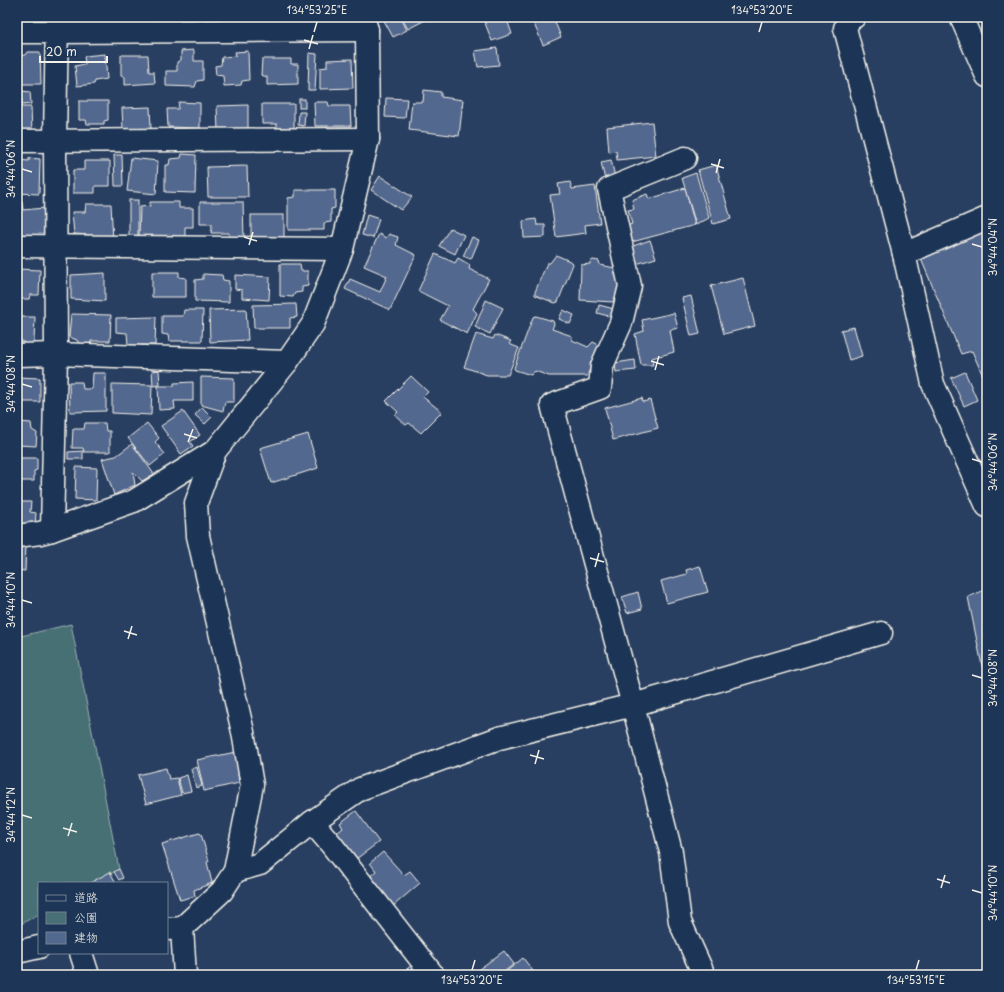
<svg xmlns="http://www.w3.org/2000/svg" width="1004" height="992" font-family="'Playpen Sans','Klee One',sans-serif">
<style>
.green{fill:#476f74;stroke:#9eb0ae}
.building{fill:#53688f;stroke:#f4f1e8}
.lines{fill:none;stroke-linecap:round;stroke-linejoin:round}
.minor-casing{stroke:#f4f1e8;stroke-width:25}
.minor{stroke:#1d3557;stroke-width:22}
.ticks{fill:none;stroke:#f4f1e8;stroke-width:1.5}
.neatline{fill:none;stroke:#f4f1e8;stroke-width:1.5}
.ticks-label{font-size:10px;text-anchor:middle;fill:#f4f1e8}
</style>
<rect width="100%" height="100%" fill="#283f62"/>
<filter id="ink" filterUnits="userSpaceOnUse"><feTurbulence type="fractalNoise" baseFrequency=".025" numOctaves="2"/><feDisplacementMap in="SourceGraphic" scale="8" xChannelSelector="R" yChannelSelector="G"/><feConvolveMatrix kernelMatrix="1 2 1 2 8 2 1 2 1" color-interpolation-filters="sRGB"/></filter>
<g filter="url(#ink)">
<!-- green -->
<path class="green" d="M71 624 119 869 95 883H39V914L17 926V637Z"/>
<!-- building -->
<g class="building">
<path d="M382 17H400L407 30 393 37Z"/>
<path d="M401 17H431L408 29Z"/>
<path d="M486 17H506L512 34 492 41 483 18Z"/>
<path d="M531 17H553L561 37 543 45Z"/>
<path d="M497 48 499 65 478 67 475 51Z"/>
<path d="M194 50V61H203V80L197 81 195 87 166 86V71H177V62L181 60V51Z"/>
<path d="M248 51 249 80 242 81 241 85 224 86 223 76 216 75 215 66 221 65 222 57 236 56 235 52Z"/>
<path d="M27 52H40L41 84H17V56L25 55Z"/>
<path d="M309 53 317 54 315 90H308Z"/>
<path d="M105 54 107 79 95 81 94 84 77 86 75 66 85 64 84 56Z"/>
<path d="M121 55H148L149 72H154L155 83 125 85V77L121 75Z"/>
<path d="M262 59H291V64H298V84L267 85V77L261 75Z"/>
<path d="M352 59 353 88 320 89V68L327 67V60Z"/>
<path d="M424 90 441 92V97L463 100 459 136 409 130 412 102H423Z"/>
<path d="M22 91 30 92 31 104 22 105Z"/>
<path d="M386 98 407 99 405 118 385 117Z"/>
<rect x="299" y="99" width="6" height="9"/>
<path d="M79 101H108V120L104 121V124H87L86 120H79Z"/>
<path d="M179 102 200 103V128L168 127 167 109H178Z"/>
<path d="M314 102H328L329 106H350L351 126H315Z"/>
<path d="M262 104H294V128H277V124H262Z"/>
<path d="M248 105V130L218 131 217 106Z"/>
<path d="M17 107H31L32 133H17Z"/>
<path d="M150 107 151 129H123L122 108Z"/>
<path d="M299 112H305L304 126 298 125Z"/>
<path d="M652 122 656 156 617 160 616 151 609 152 607 127Z"/>
<path d="M182 154 196 155 195 193 165 192V165H169L170 159 181 158Z"/>
<path d="M114 155H122L123 186H115Z"/>
<path d="M29 158 40 159 39 194 17 193V160L29 161Z"/>
<path d="M131 158 158 161 156 194 127 191Z"/>
<path d="M611 160 615 177 605 180 601 162Z"/>
<path d="M84 161H110V186H95V193H73V170H84Z"/>
<path d="M716 165 731 219 713 224 698 170Z"/>
<path d="M247 166 248 197H208L207 167Z"/>
<path d="M696 173 709 218 696 225 682 178Z"/>
<path d="M380 176 412 197 401 210 371 190Z"/>
<path d="M570 182 572 189 595 186 600 223 585 225 586 233 556 237 550 195 560 194 558 184Z"/>
<path d="M685 188 695 225 632 242 627 226 632 224 628 210 634 209 632 200 647 194 649 199Z"/>
<path d="M295 190H335V208L331 209V222L324 223V230H288V198L295 197Z"/>
<rect x="129" y="200" width="9" height="36"/>
<path d="M17 202H22L23 210 45 208 46 235 40 239H17Z"/>
<path d="M150 202H179V208H193V227H185V236L139 237 140 207 150 206Z"/>
<path d="M200 202H243L244 239H229V233H211L212 224H200Z"/>
<path d="M86 204H111L113 242H93L92 235 74 234 72 212H85Z"/>
<rect x="251" y="215" width="33" height="24"/>
<path d="M367 215 379 219 373 238 362 235Z"/>
<path d="M536 219 537 225H545V237L524 238 523 221Z"/>
<path d="M450 228 464 235 455 254 439 246Z"/>
<path d="M987 230V385L972 351 961 354 921 259V258Z"/>
<path d="M379 234 386 238 389 234 398 237 396 245 416 255 390 310 345 289 350 279 380 292 387 276 364 266Z"/>
<path d="M472 237 479 240 471 259 463 256Z"/>
<path d="M650 240 656 258 636 264 630 247Z"/>
<path d="M435 254 455 263 458 258 470 265 469 269 489 279 473 309 477 313 467 334 440 320 448 306 418 291Z"/>
<path d="M556 255 572 262 573 264 558 302 555 303 535 295V292L547 263H550Z"/>
<path d="M593 260 599 261 600 265 615 268V273L622 277 621 297H615L613 302 580 300 581 265 590 264V262Z"/>
<path d="M280 264H300L301 271H308V286L302 287V292L295 293 293 297 280 296Z"/>
<path d="M17 269 40 270 39 295H30L29 299H17Z"/>
<path d="M152 272H179V277L186 278V297H152Z"/>
<path d="M105 273V301L71 299V275Z"/>
<path d="M203 274 222 275 223 280 229 281V302L195 301V280L203 279Z"/>
<path d="M235 275 270 277 269 300 242 298V290L235 289Z"/>
<path d="M743 278 755 326 724 334 711 286Z"/>
<path d="M691 296 700 334 691 336 682 298Z"/>
<path d="M486 300 503 308 490 334 475 327Z"/>
<path d="M296 304 297 317 290 318V328H254L253 305Z"/>
<path d="M599 305 614 309 612 317 597 313Z"/>
<path d="M246 309 248 340 210 342 209 310Z"/>
<path d="M184 310H203L202 341H169L168 335 162 334V316H183Z"/>
<path d="M563 310 574 315 570 324 559 319Z"/>
<path d="M674 313 678 328 670 330 674 352 652 358 653 365H641L635 334 644 331 642 320Z"/>
<path d="M71 314 111 315 110 341H91V344H79L77 340 69 337Z"/>
<path d="M536 316 553 321 554 324 552 329 572 336V340L588 347 593 342 597 344 599 346 587 376H549L535 371 531 375 515 370 514 368 533 317Z"/>
<path d="M17 317H35L34 341 29 345H23V341H17Z"/>
<path d="M156 317 155 345H128L127 333 116 332V318Z"/>
<path d="M854 327 862 356 849 360 841 330Z"/>
<path d="M476 334 493 339 495 335 511 341 509 344 519 348 508 375H487L464 367Z"/>
<path d="M635 360 636 370 616 372 615 363Z"/>
<path d="M159 370 160 385 153 386 152 371Z"/>
<path d="M965 372 977 400 964 406 951 378Z"/>
<path d="M93 373H106V411L70 412 69 382H82L83 389H92Z"/>
<path d="M411 376 428 392 423 397 442 412 421 433 409 423 406 425 395 415 398 412 386 401Z"/>
<path d="M17 377 40 378V402H17Z"/>
<path d="M201 377 234 378V402H225L223 411 201 405Z"/>
<path d="M193 382V401H174L175 409 159 410 158 386H174V383Z"/>
<path d="M112 384 152 385 151 415 112 413Z"/>
<path d="M642 398 643 402 650 400 658 428 613 440 605 408Z"/>
<path d="M202 407 212 417 205 424 195 415Z"/>
<path d="M183 411 200 435 190 442 193 446 181 454 161 426Z"/>
<path d="M17 422 31 423 32 430 37 433 36 446 17 445Z"/>
<path d="M85 423H105L106 431H110V452H84L83 448H72L73 429H84Z"/>
<path d="M147 423 159 438 155 442 165 454 150 466 128 438Z"/>
<path d="M308 434 318 468 271 483 260 448Z"/>
<path d="M132 444 154 474 142 481 133 472 135 485 114 495 102 459 116 456Z"/>
<path d="M83 451V459H68V452Z"/>
<path d="M17 458H37V470L34 471V481H17Z"/>
<path d="M76 467 97 468 96 500 75 499Z"/>
<path d="M17 502H31L30 512 36 513 35 527 17 526Z"/>
<path d="M17 545H26L25 571 17 570Z"/>
<path d="M700 566 708 592 667 603 661 581 687 574 686 570Z"/>
<path d="M987 589V690L968 597Z"/>
<path d="M638 592 642 609 627 613 622 597Z"/>
<path d="M236 752 242 772 238 774 239 783 204 791 197 760Z"/>
<path d="M197 767 202 786 196 788 191 769Z"/>
<path d="M166 768 169 779 177 778 181 795 146 804 138 775Z"/>
<path d="M187 775 191 791 182 793 178 778Z"/>
<path d="M356 811 379 842 356 859 336 834 343 828 340 823Z"/>
<path d="M199 833 201 834 209 861 207 862 212 883 194 890 195 896 180 900 162 844Z"/>
<path d="M383 852 404 875 410 871 420 883 392 907 368 878 376 871 370 863Z"/>
<path d="M119 869 123 878 119 880 114 872Z"/>
<path d="M110 872 116 883H90Z"/>
<path d="M504 951 514 964 500 975H478L475 972Z"/>
<path d="M523 958 536 975H502Z"/>
<path d="M411 966 418 975H406L404 971Z"/>
</g>
<g class="lines">
<!-- minor casing -->
<g class="minor-casing">
<g id="minor">
<path d="M854 17 850 19 845 28 904 254 933 384 987 506"/>
<path d="M961 17 987 76"/>
<path d="M17 32H57L367 30"/>
<path d="M17 141 368 139"/>
<path d="M685 158 609 189 630 286 621 323 602 366 600 388 552 405 633 705 671 852 680 922 704 975"/>
<path d="M17 246 342 249"/>
<path d="M904 254 987 218"/>
<path d="M17 355 56 354 287 362"/>
<path d="M52 530 56 354 55 141 57 17"/>
<path d="M17 536 40 533 52 530 134 501 215 451"/>
<path d="M312 822 331 844 433 975"/>
<path d="M235 871 260 864 312 822 360 789 499 738 633 705 881 633"/>
<path d="M182 928 185 975"/>
<path d="M167 929 182 928 222 891 235 871 252 785 243 732 198 536 196 503 215 451 287 362 313 324 342 249 368 139 367 30 363 17"/>
<path d="M17 952 39 947"/>
<path d="M81 953 88 975"/>
</g>
</g>
<!-- minor -->
<use href="#minor" class="minor"/>
</g>
</g>
<!-- ticks -->
<path class="ticks" d="M314 32 317 22M759 32 762 22M304 40 318 44M309 49 313 35M711 164 724 168M22 169 32 172M716 173 720 159M244 237 257 241M972 244 982 247M249 245 253 232M651 361 664 365M655 370 659 356M22 384 32 387M184 434 197 438M188 442 193 429M972 459 982 462M590 558 604 562M595 567 599 553M22 600 32 603M124 631 137 635M128 639 132 626M972 675 982 678M530 755 544 759M535 764 539 750M22 815 32 818M63 828 77 832M68 836 72 823M937 879 950 883M941 888 945 875M972 890 982 893M472 970 475 960M916 970 919 960"/>
<!-- margin -->
<rect width="1004" height="992" fill="none" stroke="#1d3557" stroke-width="44"/>
<!-- legend -->
<rect x="38" y="882" width="130" height="72" fill="#1d3557" stroke="#738091"/>
<rect x="46" y="895" width="20" height="6" fill="#1d3557" stroke="#738091"/>
<text x="74" y="902" font-size="12" fill="#f4f1e8">道路</text>
<rect x="46" y="912" width="20" height="12" fill="#476f74" stroke="#738091"/>
<text x="74" y="922" font-size="12" fill="#f4f1e8">公園</text>
<rect x="46" y="932" width="20" height="12" fill="#53688f" stroke="#738091"/>
<text x="74" y="942" font-size="12" fill="#f4f1e8">建物</text>
<!-- scale -->
<path d="M40 56v6h67v-6" fill="none" stroke="#f4f1e8" stroke-width="2"/>
<text x="46" y="56" font-size="12" fill="#f4f1e8" stroke="#1d3557" stroke-width="3" paint-order="stroke">20 m</text>
<rect x="22" y="22" width="960" height="948" class="neatline"/>
<g class="ticks-label">
<text x="317" y="14">134°53'25"E</text>
<text x="762" y="14">134°53'20"E</text>
<text transform="translate(11 169) rotate(-90)" y="4">34°44'06"N</text>
<text transform="translate(993 247) rotate(-90)" y="4">34°44'04"N</text>
<text transform="translate(11 384) rotate(-90)" y="4">34°44'08"N</text>
<text transform="translate(993 462) rotate(-90)" y="4">34°44'06"N</text>
<text transform="translate(11 600) rotate(-90)" y="4">34°44'10"N</text>
<text transform="translate(993 678) rotate(-90)" y="4">34°44'08"N</text>
<text transform="translate(11 815) rotate(-90)" y="4">34°44'12"N</text>
<text transform="translate(993 893) rotate(-90)" y="4">34°44'10"N</text>
<text x="472" y="984">134°53'20"E</text>
<text x="916" y="984">134°53'15"E</text>
</g>
</svg>
